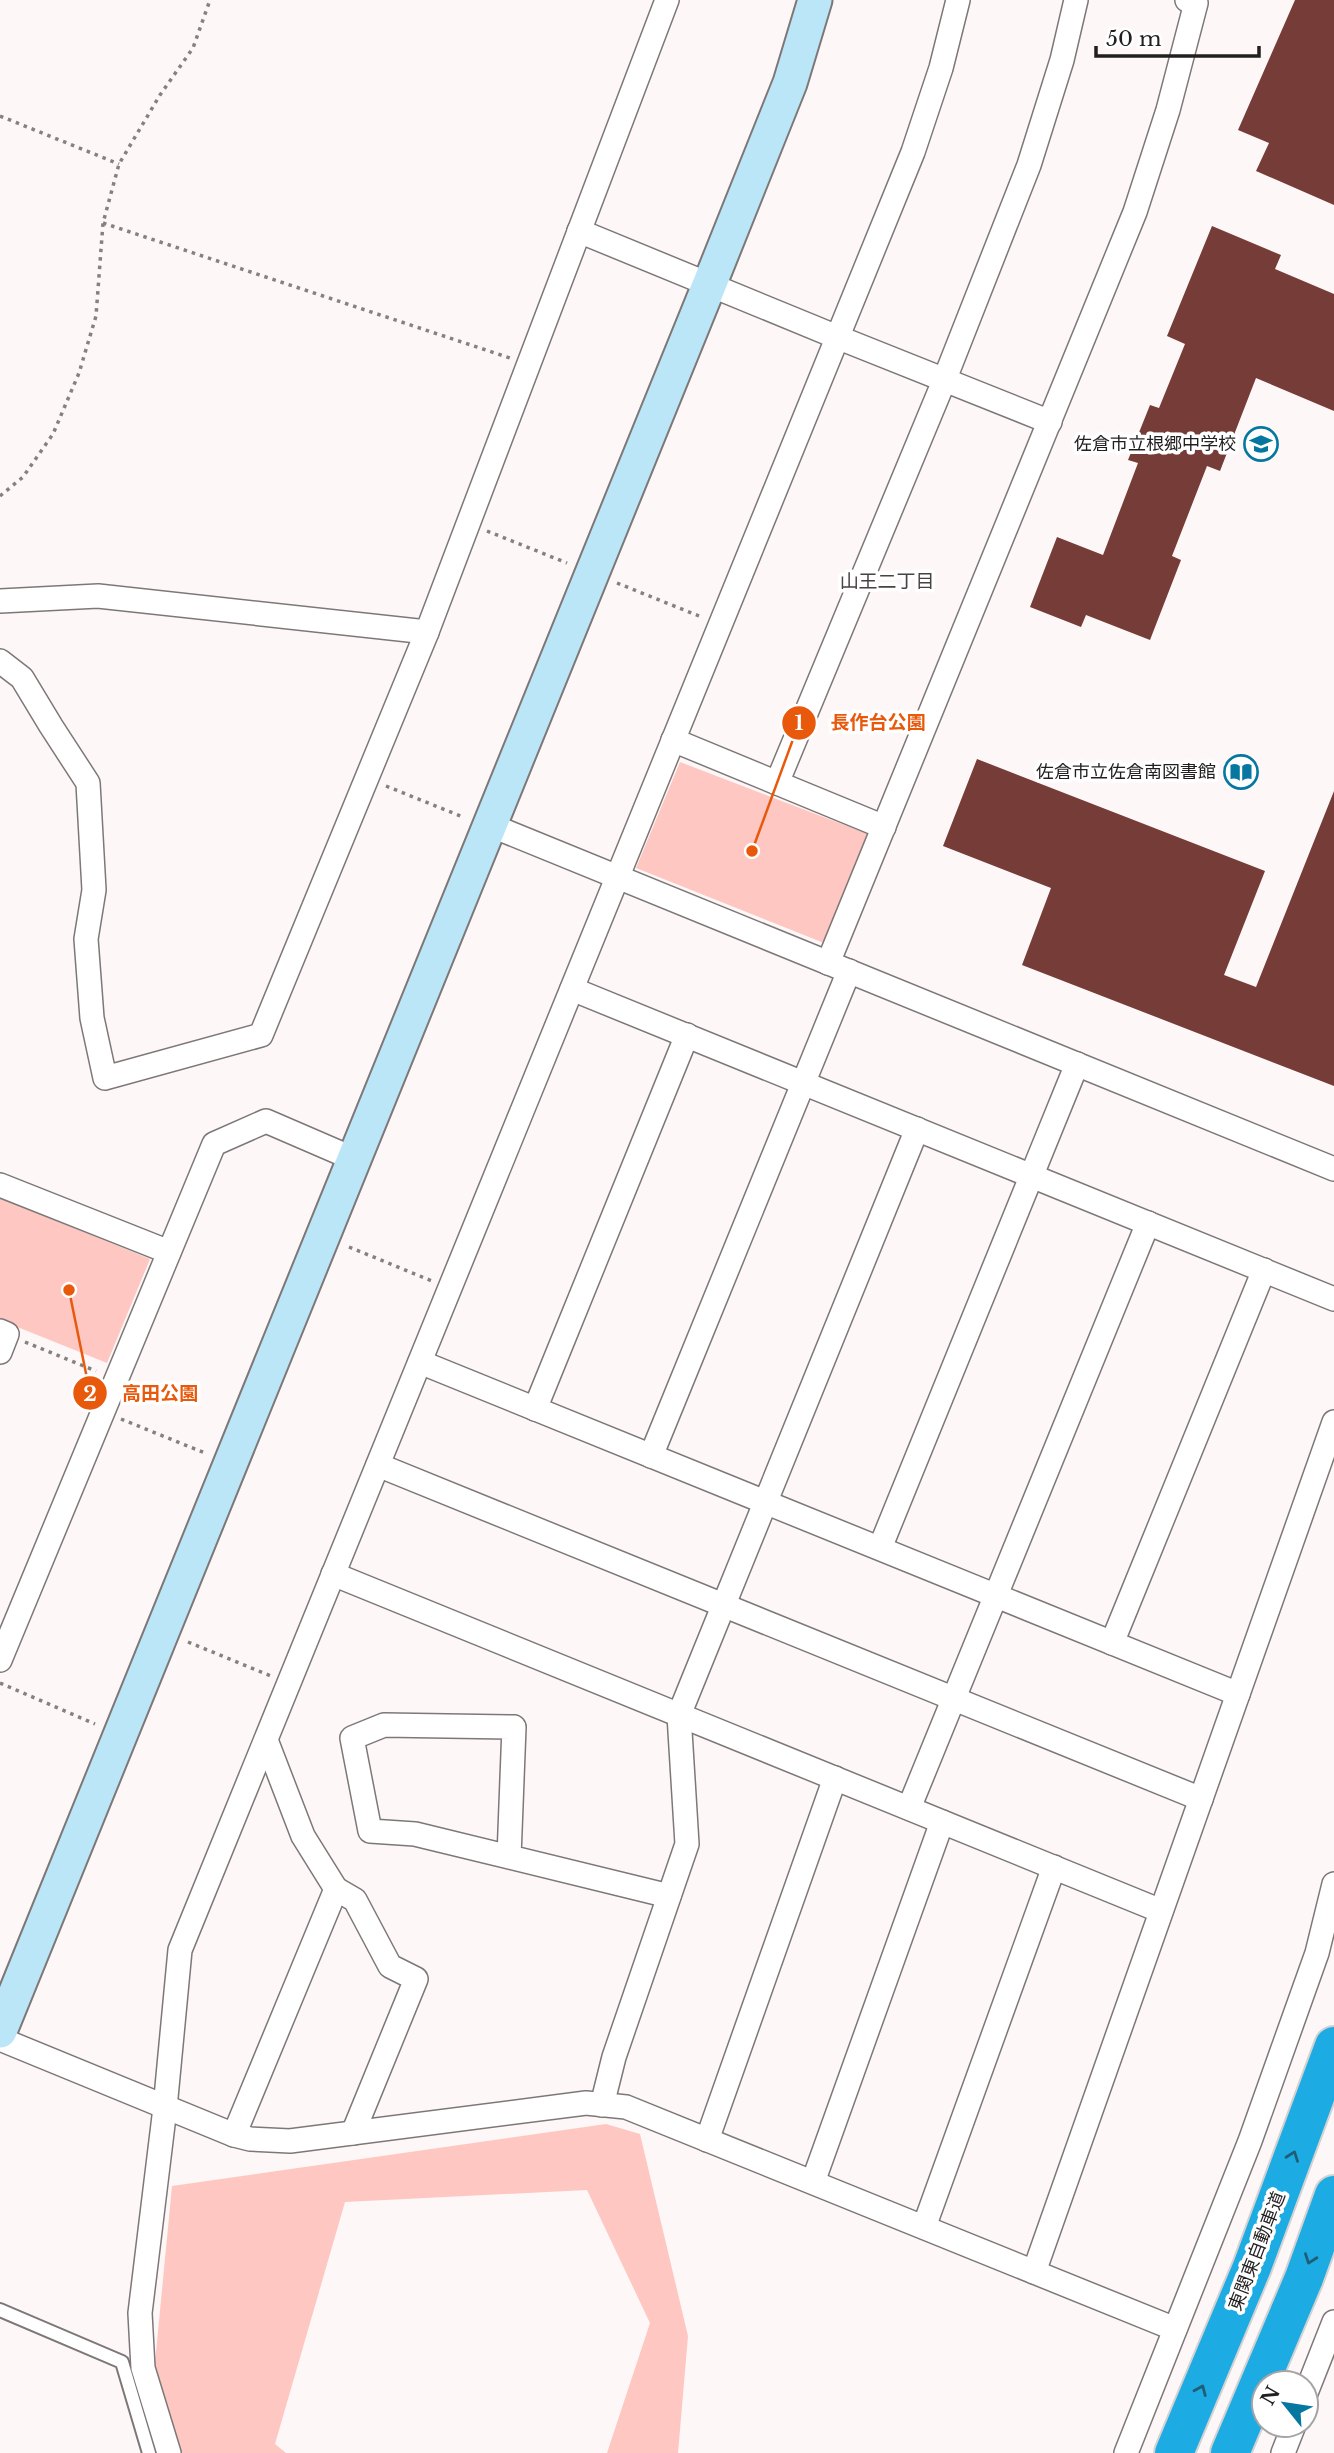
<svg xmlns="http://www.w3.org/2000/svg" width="1334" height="2453" font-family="'Libre Baskerville','Noto Sans JP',serif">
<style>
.green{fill:#fec7c2}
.building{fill:#763c38}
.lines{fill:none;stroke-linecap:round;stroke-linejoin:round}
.lane-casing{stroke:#7d7877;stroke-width:16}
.street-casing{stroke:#7d7877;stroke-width:26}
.secondary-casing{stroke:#7d7877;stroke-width:37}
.highway-casing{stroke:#d3d2d2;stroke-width:42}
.path{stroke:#848181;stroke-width:3.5;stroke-dasharray:3.5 5;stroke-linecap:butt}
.lane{stroke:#fff;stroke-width:12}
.street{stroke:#fff;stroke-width:23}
.secondary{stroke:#bbe6f7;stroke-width:33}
.highway{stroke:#1dabe3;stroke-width:38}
.oneway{stroke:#1f5e77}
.labels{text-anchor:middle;stroke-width:7;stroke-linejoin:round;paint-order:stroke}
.poi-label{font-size:18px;fill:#211f1f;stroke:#fff;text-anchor:end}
.street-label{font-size:18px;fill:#211f1f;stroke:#fff}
.neighbourhood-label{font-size:19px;fill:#474342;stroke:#fff}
.leader{fill:none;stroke:#e8590c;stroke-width:2.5}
.callout-dot{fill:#e8590c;stroke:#fff;stroke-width:2.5}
.mark-label{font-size:21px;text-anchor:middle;font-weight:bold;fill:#fff}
.callout-label{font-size:19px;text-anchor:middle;font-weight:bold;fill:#e8590c;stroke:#fff;stroke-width:7;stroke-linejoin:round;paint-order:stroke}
</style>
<rect width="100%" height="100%" fill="#fdf7f7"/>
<!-- green -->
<g class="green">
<path d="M680 762 868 834 824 943 636 868Z"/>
<path d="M0 1198 150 1259 107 1363 0 1320Z"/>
<path d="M606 2124 640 2134 688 2336 678 2453H607L650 2323 587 2190 345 2202 275 2444 286 2453H175L151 2404 172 2186Z"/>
</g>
<!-- building -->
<g class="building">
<path d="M1295 0H1334V205L1256 171 1269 143 1238 130Z"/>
<path d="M1212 226 1281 255 1275 269 1334 294V411L1256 378 1220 471 1207 466 1172 556 1181 560 1150 640 1086 615 1081 627 1030 607 1057 537 1103 555 1138 463 1128 460 1150 405 1159 408 1185 344 1167 336Z"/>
<path d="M977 759 1265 871 1224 975 1256 987 1334 791V1086L1022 965 1051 888 943 846Z"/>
</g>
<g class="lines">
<!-- lane casing -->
<g class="lane-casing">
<path id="lane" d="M0 2310 122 2362 149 2453"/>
</g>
<!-- street casing -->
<g class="street-casing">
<g id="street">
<path d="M579 231 837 337 1050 422"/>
<path d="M0 601 98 596 427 632"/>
<path d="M0 661 22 678 51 726 88 783 94 890 86 939 92 1018 105 1078 261 1035 427 632 667 0"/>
<path d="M673 740 884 827"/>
<path d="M777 783 944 381 1029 165 1062 60 1076 0"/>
<path d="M490 825 1334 1169"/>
<path d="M828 963 1135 212 1168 110 1196 3 1187 0"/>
<path d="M572 989 1334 1299"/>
<path d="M0 1185 169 1252"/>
<path d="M0 1331 7 1334 0 1352"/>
<path d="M420 1362 1238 1694"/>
<path d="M535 1409 687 1035"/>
<path d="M651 1456 849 971"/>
<path d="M378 1465 1201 1799"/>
<path d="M880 1548 1077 1064"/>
<path d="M333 1574 1161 1911"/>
<path d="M1112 1643 1264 1270"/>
<path d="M0 1660 214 1144 266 1121 354 1159"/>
<path d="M909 1808 1148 1223"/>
<path d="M509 1857 514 1727 384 1725 352 1738 370 1831 415 1834 669 1896"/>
<path d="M336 1889 355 1900 390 1966 416 1979 353 2133"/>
<path d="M0 2039 234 2135 250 2139 290 2141 586 2103 626 2107 1175 2329"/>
<path d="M602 2105 614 2057 687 1844 679 1715 917 1129"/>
<path d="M234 2135 336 1889 303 1836 266 1740"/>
<path d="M707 2140 835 1778"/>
<path d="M813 2182 942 1822"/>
<path d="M924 2227 1054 1867"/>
<path d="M1034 2272 1334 1422"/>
<path d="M1306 2393 1334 2322"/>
<path d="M169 2453 143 2368 140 2313 165 2108 180 1950 913 152 941 68 958 0"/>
<path d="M1126 2453 1250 2141 1317 1953 1334 1884"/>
<path d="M1283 2453 1294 2425"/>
</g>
</g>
<!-- secondary casing -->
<g class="secondary-casing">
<path id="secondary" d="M0 2031 710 283 790 83 815 0"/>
</g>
<!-- highway casing -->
<g class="highway-casing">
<g id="highway">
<path d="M1174 2453 1252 2267 1334 2046"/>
<path d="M1230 2453 1304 2278 1334 2195"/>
</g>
</g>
<!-- path -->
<g class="path">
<path d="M0 116 119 164"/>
<path d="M103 223 510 358"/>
<path d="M0 496 23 477 53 434 79 373 96 316 103 223 119 164 160 95 193 48 210 0"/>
<path d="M487 531 567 563"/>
<path d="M617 583 699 616"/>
<path d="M386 786 463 817"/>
<path d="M349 1247 432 1281"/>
<path d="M25 1342 96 1371"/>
<path d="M121 1419 205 1453"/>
<path d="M188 1642 271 1676"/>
<path d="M0 1683 95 1724"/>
</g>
<!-- lane -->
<use href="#lane" class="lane"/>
<!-- street -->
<use href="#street" class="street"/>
<!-- secondary -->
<use href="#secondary" class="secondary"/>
<!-- highway -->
<use href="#highway" class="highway"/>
</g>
<!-- one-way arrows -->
<defs><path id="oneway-chevron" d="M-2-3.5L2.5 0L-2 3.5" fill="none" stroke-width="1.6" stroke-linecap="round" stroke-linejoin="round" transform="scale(1.75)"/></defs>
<g class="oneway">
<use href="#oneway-chevron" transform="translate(1293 2156) rotate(-70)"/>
<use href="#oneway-chevron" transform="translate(1310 2259) rotate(110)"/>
<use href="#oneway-chevron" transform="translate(1201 2390) rotate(-67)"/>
</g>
<!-- icons -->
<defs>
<g id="school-ring" transform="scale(1.75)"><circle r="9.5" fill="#fff" stroke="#0577a1" stroke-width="1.5"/><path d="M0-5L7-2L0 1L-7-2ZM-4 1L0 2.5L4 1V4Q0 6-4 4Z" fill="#0577a1"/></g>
<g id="library-ring" transform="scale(1.75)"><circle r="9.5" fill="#fff" stroke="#0577a1" stroke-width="1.5"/><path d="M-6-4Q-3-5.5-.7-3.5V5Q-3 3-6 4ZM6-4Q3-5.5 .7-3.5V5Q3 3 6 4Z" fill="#0577a1"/></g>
</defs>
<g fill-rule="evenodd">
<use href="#school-ring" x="1261" y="444"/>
<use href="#library-ring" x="1241" y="772"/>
</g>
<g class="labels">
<!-- poi labels -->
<g class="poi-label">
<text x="1236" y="450">佐倉市立根郷中学校</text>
<text x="1216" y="778">佐倉市立佐倉南図書館</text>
</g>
<!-- street labels -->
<g class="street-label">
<text transform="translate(1257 2251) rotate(-69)" y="6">東関東自動車道</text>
</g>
<!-- neighbourhood labels -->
<g class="neighbourhood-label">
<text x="887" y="588">山王二丁目</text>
</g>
</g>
<!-- callouts -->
<path class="leader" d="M752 851L799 723M69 1290L90 1393"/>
<g class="callout-dot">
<circle cx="752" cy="851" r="7"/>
<circle cx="69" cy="1290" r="7"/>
<circle cx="799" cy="723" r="18"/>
<circle cx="90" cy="1393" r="18"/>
</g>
<g class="mark-label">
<text x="799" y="730">1</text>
<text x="90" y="1401">2</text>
</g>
<g class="callout-label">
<text x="878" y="729">長作台公園</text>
<text x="160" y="1400">高田公園</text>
</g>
<!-- north arrow -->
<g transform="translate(1285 2404) rotate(300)"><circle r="33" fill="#ffffff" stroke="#a6a5a5" stroke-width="2"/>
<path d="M0-5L12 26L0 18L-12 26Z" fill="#0577a1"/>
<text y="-10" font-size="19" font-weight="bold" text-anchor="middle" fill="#211f1f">N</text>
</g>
<!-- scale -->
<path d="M1096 46v10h163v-10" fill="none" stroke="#211f1f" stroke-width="3.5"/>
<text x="1106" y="46" font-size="21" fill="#211f1f" stroke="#ffffff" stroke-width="5" paint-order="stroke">50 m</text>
</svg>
